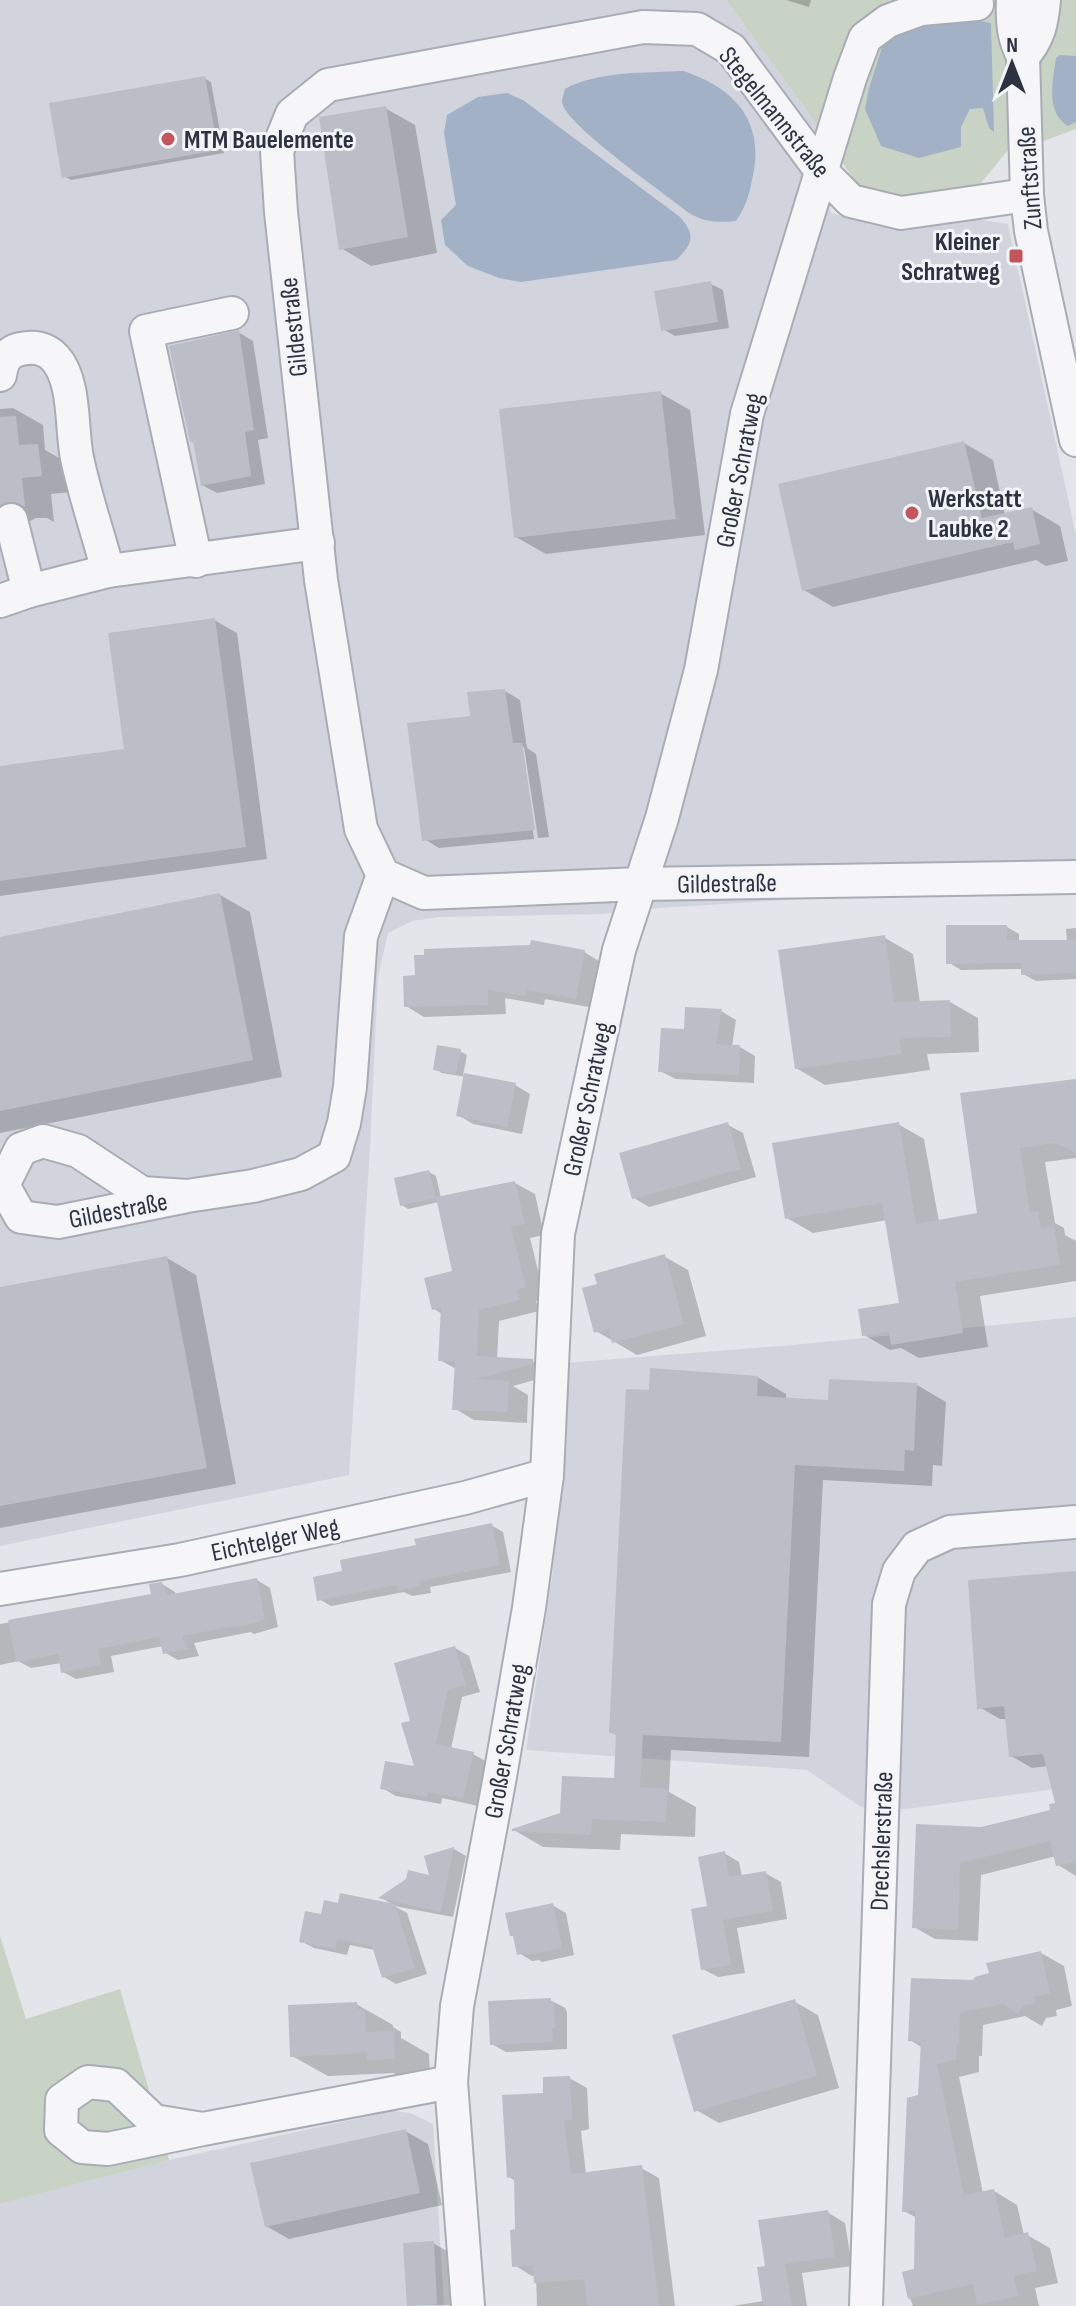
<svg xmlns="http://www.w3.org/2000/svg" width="1076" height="2306" font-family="'Sofia Sans Condensed',sans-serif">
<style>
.built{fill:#d1d4dc}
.green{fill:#c8d3c5}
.water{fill:#a2b1c6}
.shadow{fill:#0003}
.building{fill:#bbbec6}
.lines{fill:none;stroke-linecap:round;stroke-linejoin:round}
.minor-casing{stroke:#a8acb4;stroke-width:36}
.minor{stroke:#f6f6f8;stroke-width:32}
.poi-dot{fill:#c2555d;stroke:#f3f4f7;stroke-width:3}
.labels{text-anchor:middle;stroke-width:6;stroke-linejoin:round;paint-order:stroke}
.street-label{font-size:26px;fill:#2c3240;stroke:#f3f4f7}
.poi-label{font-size:26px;font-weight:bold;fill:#2c3240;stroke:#f3f4f7;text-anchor:start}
</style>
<rect width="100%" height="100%" fill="#e3e5ea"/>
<!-- built -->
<g class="built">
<path d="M0 0H726L818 126 831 213 876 226 909 227 970 218 1008 224 1076 535V886L897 893 659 908 602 914 440 917 412 921 388 933 378 977 370 1147 349 1475 0 1546Z"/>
<path d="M1076 1317V1783L1056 1789 906 1809 861 1807 807 1770 526 1750 553 1570 565 1363 793 1345Z"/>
<path d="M392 2111 410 2113 433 2124 444 2306H0V2204L169 2160Z"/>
</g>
<!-- green -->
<g class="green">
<path d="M726 0H1076V129L1041 142 1011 146 974 192 890 197 858 186 818 126Z"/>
<path d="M0 1936 26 2019 120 1989 169 2160 0 2204Z"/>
</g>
<!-- water -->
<g class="water">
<path d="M943 15 991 23 994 132 989 128 983 108 970 109 961 127V147L919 158 881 146 865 109 869 88 886 35Z"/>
<path d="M1060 55 1076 56V122L1068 126C1045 112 1053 80 1056 58Z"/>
<path d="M683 71C736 88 766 123 752 180 749 196 745 208 736 221 717 223 705 222 689 213 667 195 564 124 562 102 562 98 564 93 565 89 596 71 647 73 683 71Z"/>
<path d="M507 93 523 100 680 217C696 235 693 244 676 260L521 282 499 278 468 266 445 245 441 220 456 205 444 133 447 115 478 97Z"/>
</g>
<!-- shadow -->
<g class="shadow">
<path d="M786 0H811L809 7Z"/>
<path d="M204 78 211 82 224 153 71 180 64 176Z"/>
<path d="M385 108 415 125 437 253 371 266 341 248Z"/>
<path d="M711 284 723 290 729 328 675 336 663 329Z"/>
<path d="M238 332 253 341 268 438 258 440 265 484 217 493 202 485 195 443 191 441Z"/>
<path d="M660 393 690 410 705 535 546 554 516 537Z"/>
<path d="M13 408 43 425 45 450 68 463 71 492 51 494 54 522 47 518H36L0 537V409Z"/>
<path d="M964 443 993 460 1005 515 1031 509 1060 526 1068 561 1046 566 1036 560 833 607 804 590Z"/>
<path d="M214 620 237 633 267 859 0 896V768L126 751Z"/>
<path d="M505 691 520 700 527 748 536 754 549 837 538 838 524 747H520L534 839 439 848 424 839 472 717Z"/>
<path d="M220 895 250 912 282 1077 0 1133V939Z"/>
<path d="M1007 927 1019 934V942H1067L1066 929 1076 928V979L1036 981 1023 974V969L961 970 948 962Z"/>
<path d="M885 938 913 954 920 1003 950 1002 978 1018 979 1052 927 1054 930 1070 825 1085 796 1068Z"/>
<path d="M584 952 602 963 594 1008 545 999 544 1005 505 998 506 1014 424 1017 406 1006Z"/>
<path d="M721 1011 736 1020 732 1047H740L755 1056 754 1083 676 1079 660 1071 686 1031Z"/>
<path d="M460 1051 467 1055 463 1075 515 1085 530 1094 522 1134 473 1124 458 1115 466 1077 442 1073 435 1069Z"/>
<path d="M1076 1081V1158L1045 1162 1055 1223 1064 1228 1065 1235 1076 1241V1281L980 1296 988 1347 919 1358 901 1348 890 1350 864 1335 901 1304 887 1220 813 1233 787 1218 898 1124 924 1139 939 1222 979 1215 962 1095Z"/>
<path d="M728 1125 743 1133 756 1177 649 1207 634 1198Z"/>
<path d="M429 1172 436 1176 441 1198 515 1183 535 1194 544 1235 530 1238 545 1299 536 1301 539 1311 499 1321 497 1359 532 1361 553 1373V1375L513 1386 528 1395 527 1423 474 1420 454 1408 456 1369 440 1360 442 1314 434 1309 455 1272 439 1202 408 1209 402 1205Z"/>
<path d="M665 1257 688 1270 706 1336 637 1355 596 1331Z"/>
<path d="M167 1258 196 1275 236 1484 0 1528V1289Z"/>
<path d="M757 1377 786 1394V1400L830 1402 917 1385 946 1402 942 1466 933 1465 932 1486 823 1480 809 1757 671 1750 669 1792 696 1807 695 1837 621 1834 620 1850 543 1847 514 1830 562 1815 615 1780 618 1736 611 1732 651 1392Z"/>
<path d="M491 1525 503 1532 511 1572 430 1587 431 1593 412 1596 404 1592 331 1606 319 1599 344 1573 418 1546Z"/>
<path d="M1076 1573V1876L1058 1865 1056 1856 981 1875 978 1941 935 1939 914 1927 982 1829 1053 1812 1057 1804 1048 1766 1032 1768 1011 1756 1008 1719H1000L979 1707Z"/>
<path d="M257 1580 270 1588 278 1627 254 1634 251 1632 194 1643 199 1656 178 1660 164 1652 163 1646 111 1656 114 1672 76 1679 63 1672 61 1663 31 1668 18 1661 0 1665V1624L153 1596 162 1584 175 1592 176 1596Z"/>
<path d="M455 1648 469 1656 480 1692 462 1697 451 1749 473 1754 487 1762 478 1806 442 1798 441 1804 396 1796 382 1788 417 1768 412 1722Z"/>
<path d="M454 1849 466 1856 453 1917 394 1906 407 1913 427 1974 396 1984 384 1977 375 1950 350 1945 347 1955 314 1948 301 1941 323 1916 393 1905 382 1898 432 1877 427 1858Z"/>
<path d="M724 1853 739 1862 742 1877 765 1873 781 1882 787 1919 737 1928 745 1973 718 1977 703 1969 709 1908Z"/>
<path d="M552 1905 566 1913 574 1955 542 1962 539 1960 532 1961 519 1953Z"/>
<path d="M1041 1953 1064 1966 1072 2006 1056 2010 1057 2016 1046 2018 1042 2026 1025 2016 983 2025 982 2056H979V2072L959 2077 983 2193 994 2191 1017 2205 1024 2235H1027L1050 2248 1058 2283 1035 2288 1039 2306H913L910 2298 916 2271 917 2218 904 2211 920 2097 923 2048 910 2040 974 1982Z"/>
<path d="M550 2000 565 2008 567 2012V2049L506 2052 492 2044Z"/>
<path d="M795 2002 818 2015 839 2088 719 2123 696 2110Z"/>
<path d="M356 2004 393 2025V2027L401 2032V2038L429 2054 430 2078 405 2080 394 2073 328 2076 292 2056Z"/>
<path d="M569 2078 587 2088 589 2129 581 2131 586 2174 641 2168 659 2178 675 2306H537L536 2275 532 2276 514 2265 517 2231V2182L509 2177 545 2094Z"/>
<path d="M405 2131 428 2144 442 2205 289 2239 266 2226Z"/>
<path d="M827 2212 845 2223 852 2266 802 2273 807 2306H732L764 2301 767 2267Z"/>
<path d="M433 2243 475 2267 477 2306 409 2304Z"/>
</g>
<!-- building -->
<g class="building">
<path d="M205 76 218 150 62 178 49 103Z"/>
<path d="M386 106 408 237 339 250 319 117Z"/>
<path d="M711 281 718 322 661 331 654 291Z"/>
<path d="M239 330 254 430 245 432 251 476 201 486 193 441 190 442 169 346Z"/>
<path d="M661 391 676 519 514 538 499 409Z"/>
<path d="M16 416 19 445 38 444 42 476 22 478 25 507 15 502H7L0 505V417Z"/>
<path d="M964 441 982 518 1032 507 1040 544 1015 550 1013 542 802 591 778 484Z"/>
<path d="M215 618 246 847 0 881V766L124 749 108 633Z"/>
<path d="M505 689 513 743H522L535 830 422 841 407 723 470 716 467 692Z"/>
<path d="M220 893 253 1060 0 1111V937Z"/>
<path d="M946 925H1007V940H1076V973L1021 975V963L946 964Z"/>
<path d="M885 935 894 1002 950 1000 951 1037 899 1038 902 1054 795 1069 778 950Z"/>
<path d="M531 940 585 950 576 999 527 990 526 996 488 990V1005L404 1007 403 976 415 975 414 955H424V949L530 945Z"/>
<path d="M685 1007 722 1009 716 1044 740 1045 739 1075 658 1072 661 1028 684 1029Z"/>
<path d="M437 1045 461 1049 456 1074 433 1070Z"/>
<path d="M464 1073 516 1083 507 1127 456 1116Z"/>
<path d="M1076 1079V1153L1055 1143 1020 1148 1030 1212 1038 1211 1041 1228 1054 1226 1060 1265 955 1282 963 1333 891 1345 889 1332 862 1336 858 1309 899 1303 882 1203 785 1219 772 1143 899 1122 916 1224 977 1213 960 1093Z"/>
<path d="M728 1122 741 1169 632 1199 619 1153Z"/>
<path d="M429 1170 436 1198 400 1206 394 1178Z"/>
<path d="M515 1181 525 1224 511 1227 526 1287 517 1290 520 1300 479 1310 477 1356 533 1359V1364L476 1379 509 1381 507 1412 452 1410 455 1361H438L441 1308 432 1310 424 1278 452 1271 436 1197Z"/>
<path d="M665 1254 684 1324 612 1343 609 1329 594 1333 582 1288 597 1284 594 1274Z"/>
<path d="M167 1256 207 1468 0 1506V1287Z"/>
<path d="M650 1368 758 1376 757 1396 828 1400 829 1379 917 1383 914 1451 905 1450 904 1471 795 1465 781 1742 643 1735 640 1787 668 1789 666 1822 592 1819 591 1835 512 1831V1829L560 1813 562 1776 614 1778 616 1734 609 1733 626 1389 649 1390Z"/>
<path d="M492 1523 500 1565 419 1581 420 1586 398 1591 397 1585 317 1601 313 1577 342 1571 340 1560 416 1545 414 1539Z"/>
<path d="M1076 1571V1862L1056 1866 1050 1841 960 1863 958 1930 912 1928 916 1824 981 1827 1050 1810 1049 1804 1055 1803 1043 1754 1009 1757 1004 1706 977 1709 968 1580Z"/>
<path d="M257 1578 265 1620 240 1627 236 1626 182 1636 188 1649 163 1654 159 1637 128 1643 98 1649 101 1665 61 1673 58 1654 16 1662 8 1620 151 1594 149 1584 162 1582 167 1595Z"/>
<path d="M455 1646 466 1685 448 1690 436 1744 474 1752 463 1799 428 1792 427 1797 380 1789 385 1761 414 1766 401 1723 410 1721 394 1663Z"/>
<path d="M454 1847 441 1912 378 1898 406 1879 408 1870 429 1875 424 1856Z"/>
<path d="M725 1851 729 1877 766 1871 773 1911 723 1920 731 1965 701 1970 691 1909 707 1906 698 1857Z"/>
<path d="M340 1893 395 1904 415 1968 382 1978 372 1946 337 1939 335 1949 299 1942 305 1911 321 1914 324 1900 338 1903Z"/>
<path d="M553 1903 562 1948 527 1955 526 1953 517 1955 513 1936H510L505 1913Z"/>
<path d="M1041 1951 1050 1993 1034 1997 1035 2003 1023 2006 1018 2014 1004 2004 960 2012 959 2044H957L956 2060 937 2064 964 2195 994 2189 1005 2238 1028 2232 1037 2271 1014 2276 1018 2296 977 2305 973 2284 908 2299 902 2272 914 2269 915 2210 902 2212 907 2098 918 2095 921 2042 908 2041 911 1978 973 1980 975 1977 989 1973 986 1963Z"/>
<path d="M551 1998V2002H554L555 2028H552L553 2042 490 2045 488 2001Z"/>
<path d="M795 1999 817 2076 694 2112 672 2035Z"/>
<path d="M357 2002 358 2009H365L366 2032 394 2031 395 2059 367 2060V2053L290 2057 288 2005Z"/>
<path d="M570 2076 572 2119 564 2121 571 2174 642 2165 659 2306H587L584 2279 534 2283 533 2266 512 2267 510 2230 515 2229 514 2176 507 2178 502 2095 543 2093V2077Z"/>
<path d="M406 2129 420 2193 265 2227 250 2163Z"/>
<path d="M828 2210 835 2257 785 2264 792 2306H763L757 2267 765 2266 758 2220Z"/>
<path d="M434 2241 437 2304 407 2306 403 2243Z"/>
</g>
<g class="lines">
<!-- minor casing -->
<g class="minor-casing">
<g id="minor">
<path d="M1013 0C1012 21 1013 37 1023 56L1027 195 1031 231 1076 440"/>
<path d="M1023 56C1039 39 1042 22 1044 0"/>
<path d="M1027 195 901 213 851 201 822 172 731 49 697 29 643 27 328 85 292 114 277 151 281 212 321 580 361 829 383 875 424 893 641 884 1076 877"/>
<path d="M0 375C2 362 6 352 21 349 33 346 46 348 55 358 76 381 71 429 77 458 85 496 98 533 108 571"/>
<path d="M11 520 29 591"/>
<path d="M196 561 146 331 232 313"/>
<path d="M0 601 29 591 108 571 318 543"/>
<path d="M187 1196 142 1193 78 1151 43 1141 21 1149 3 1185 21 1217 58 1222 187 1196 253 1186 301 1174 334 1156 344 1123 350 1087 361 936 383 875"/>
<path d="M0 1589 180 1560 465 1498 547 1475"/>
<path d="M203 2129 108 2149 82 2147 61 2130 62 2100 88 2082 116 2085 154 2121 203 2129 451 2082"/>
<path d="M468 2306 451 2082 457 2006 499 1782 529 1608 547 1475 558 1234 619 950 662 818 701 670 747 414 850 78 865 38 888 21 921 9 977 4"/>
<path d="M866 2306 889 1604 899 1571 917 1547 950 1532 1076 1522"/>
</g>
</g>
<!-- minor -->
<use href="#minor" class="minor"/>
</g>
<!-- markers -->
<g class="poi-dot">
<circle cx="168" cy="139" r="8"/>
<rect x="1008" y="248" width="16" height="16" rx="4"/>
<circle cx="912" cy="513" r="8"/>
</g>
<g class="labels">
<!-- street labels -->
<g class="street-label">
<text transform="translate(775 112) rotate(51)" y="9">Stegelmannstraße</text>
<text transform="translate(1029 178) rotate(-94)" y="9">Zunftstraße</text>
<text transform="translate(293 327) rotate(-96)" y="9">Gildestraße</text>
<text transform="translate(739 470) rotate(-79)" y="9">Großer Schratweg</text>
<text transform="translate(727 883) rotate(-1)" y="9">Gildestraße</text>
<text transform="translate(587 1099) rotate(-78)" y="9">Großer Schratweg</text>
<text transform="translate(118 1210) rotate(-11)" y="9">Gildestraße</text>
<text transform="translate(275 1539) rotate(-12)" y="9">Eichtelger Weg</text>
<text transform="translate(506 1741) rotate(-80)" y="9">Großer Schratweg</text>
<text transform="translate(881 1841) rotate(-88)" y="9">Drechslerstraße</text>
</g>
<!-- poi labels -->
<g class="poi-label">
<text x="184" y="148">MTM Bauelemente</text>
<text x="1000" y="250" text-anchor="end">Kleiner<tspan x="1000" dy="30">Schratweg</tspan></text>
<text x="928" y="507">Werkstatt<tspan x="928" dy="30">Laubke 2</tspan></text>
</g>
</g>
<!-- north arrow -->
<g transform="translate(1012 64)" stroke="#f3f4f7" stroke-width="6" paint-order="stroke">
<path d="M0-6L14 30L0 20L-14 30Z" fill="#2c3240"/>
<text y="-12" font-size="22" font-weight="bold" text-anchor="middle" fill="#2c3240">N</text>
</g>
</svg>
